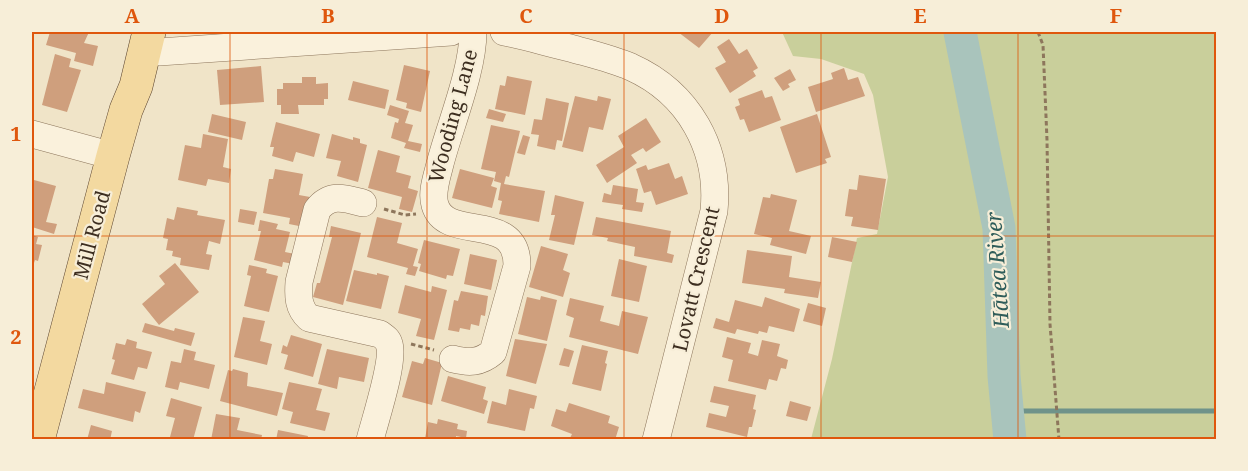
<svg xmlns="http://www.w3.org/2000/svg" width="1248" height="471" font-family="'Noto Serif',serif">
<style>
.green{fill:#c9cf9b}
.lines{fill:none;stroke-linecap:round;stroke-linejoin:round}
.stream{stroke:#6f938a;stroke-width:5}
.river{stroke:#a9c4bc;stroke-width:33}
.building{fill:#cf9f7d}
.minor-casing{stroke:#8d765c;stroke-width:28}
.major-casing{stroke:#5b4430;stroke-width:34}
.path{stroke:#8d765c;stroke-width:3;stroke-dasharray:4.5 3;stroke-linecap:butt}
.minor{stroke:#faf1dc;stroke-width:27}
.major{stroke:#f3d9a0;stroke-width:33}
.grid{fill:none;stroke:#df570d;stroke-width:1.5;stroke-opacity:0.55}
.labels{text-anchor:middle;stroke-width:4.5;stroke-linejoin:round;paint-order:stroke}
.street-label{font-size:20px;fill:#3d2e20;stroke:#f7eed8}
.water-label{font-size:21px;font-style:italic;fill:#2f5d5a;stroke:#f7eed8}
.neatline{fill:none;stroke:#df570d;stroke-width:2}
.grid-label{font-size:20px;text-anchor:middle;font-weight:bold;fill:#df570d}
</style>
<rect width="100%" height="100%" fill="#f0e4c8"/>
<!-- green -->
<path class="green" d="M782 32H1216V439H811L832 359 857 238 877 234 888 177 873 95 864 74 821 59 793 56Z"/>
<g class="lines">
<!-- stream -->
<path class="stream" d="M1008 411H1216"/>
<!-- river -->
<path class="river" d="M960 32 999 228 1004 376 1010 440"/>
</g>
<!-- building -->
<g class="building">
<path d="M50 32H89L84 43 98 46 93 66 74 61 76 53 46 45Z"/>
<path d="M678 32H713L699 48Z"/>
<path d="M729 39 739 54 747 49 758 68 753 71 756 76 730 93 715 68 726 62 717 47Z"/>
<path d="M55 54 71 59 69 67 81 70 67 112 42 105Z"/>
<path d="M404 65 430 71 421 112 406 108 407 103 396 100Z"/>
<path d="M261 66 264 102 220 105 217 70Z"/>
<path d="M844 68 848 80 858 77 865 96 816 112 808 87 833 79 831 73Z"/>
<path d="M790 69 796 80 788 84 790 87 783 91 774 78Z"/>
<path d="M507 76 532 81 525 115 495 109 500 85 505 86Z"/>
<path d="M302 77H316V84L328 83V99H324V105H298L299 114H281V105H277V89H283V83H302Z"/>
<path d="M353 81 389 90 385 109 348 100Z"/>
<path d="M762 90 765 98 772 96 781 120 749 132 744 119 740 120 735 107 740 105 738 99Z"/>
<path d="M575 96 597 101 598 96 611 99 603 130 589 127 583 152 562 147Z"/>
<path d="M546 98 569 103 562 141 557 140 555 150 537 146 539 135 531 134 534 119 542 120Z"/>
<path d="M390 105 409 111 405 123 413 125 408 141 422 144 420 152 404 148 406 143 391 138 395 122 398 123 399 119 387 115Z"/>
<path d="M489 109 506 114 503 122 486 118Z"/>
<path d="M212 114 246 122 242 140 208 132Z"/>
<path d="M817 114 831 157 825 159 827 163 796 173 780 127Z"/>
<path d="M646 118 661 142 646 152 643 148 631 155 637 163 607 183 596 165 624 147 618 136Z"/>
<path d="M276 122 320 134 314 157 296 152 293 162 272 156 274 147H270Z"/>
<path d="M491 125 520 131 509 177 506 176 504 184 545 191 539 222 499 214 502 201 498 200 501 183 494 181 496 172 481 169Z"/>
<path d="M203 134 228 139 223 167 231 169 229 183 208 179 206 186 178 180 185 145 201 148Z"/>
<path d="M332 134 353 140V137L360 139V143L367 145 358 182 337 176 341 161 326 158Z"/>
<path d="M523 135 530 137 525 155 517 153Z"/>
<path d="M378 150 400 156 396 172 411 176 408 188 418 191 412 212 399 209 402 197 368 188Z"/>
<path d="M669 163 675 179 682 176 688 194 656 205 651 191 644 193 636 169 646 165 648 170Z"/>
<path d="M275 169 303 174 299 195 310 197 304 227 289 224 290 218 263 213 269 179H273Z"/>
<path d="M460 169 494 178 491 186 497 188 492 208 452 198Z"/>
<path d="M859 175 886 179 878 230 851 226 853 217 845 216 849 189 857 190Z"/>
<path d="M34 180 56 186 46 222 57 224 54 234 32 227V191Z"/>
<path d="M613 185 638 189 636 202 644 203 642 212 622 209 623 205 602 202 604 193 611 195Z"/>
<path d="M771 194 797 200 789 231 811 236 806 254 770 245 772 238 754 234 763 197 770 198Z"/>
<path d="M555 195 584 202 574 245 549 240 555 215H551Z"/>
<path d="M177 207 198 211 197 215 225 220 220 244 209 241 206 254 212 255 209 270 180 265 181 258 172 256 173 251 166 250 168 239 163 238 167 218 174 220Z"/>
<path d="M240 209 257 212 254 225 238 222Z"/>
<path d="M377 217 402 223 397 243 418 249 413 266 418 267 415 276 406 274 408 268 367 257Z"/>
<path d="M596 217 671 231 667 253 674 255 672 263 634 256 635 247 607 241 608 238 592 235Z"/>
<path d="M260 220 278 224 276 229 290 232 285 252 295 254 293 264 283 262 282 267 254 260 261 231H258Z"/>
<path d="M331 226 361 233 343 305 313 297 317 283H320L332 237H329Z"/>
<path d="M32 235 38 237 36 244 42 245 38 261 35 260 32 269Z"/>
<path d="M832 237 857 242 852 262 828 257Z"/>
<path d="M424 240 460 249 453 276 447 275 446 279 419 271 421 264 418 263Z"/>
<path d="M541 246 568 254 563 270 570 273 563 297 529 287Z"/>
<path d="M747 250 792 256 789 277 821 282 818 298 784 293 785 289 742 283Z"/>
<path d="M470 254 497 260 491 290 464 284Z"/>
<path d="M619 259 647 266 639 302 611 296Z"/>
<path d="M175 263 199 292 159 325 142 304 165 284 159 276Z"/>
<path d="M249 265 267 269 266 273 278 276 269 312 244 306 251 276 247 275Z"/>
<path d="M354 270 377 275V273L389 276 381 309 346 301Z"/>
<path d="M405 285 431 292 432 286 447 290 434 340 416 336 421 319 398 313Z"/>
<path d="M461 291 488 296 485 316 481 315 479 326 471 324 470 330 460 328 459 332 448 330 454 300 458 301Z"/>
<path d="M541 296 557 300 547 341 518 334 527 297 540 300Z"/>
<path d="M765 297 800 309 794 332 769 326 767 333 759 331 758 334 737 329 735 334 713 328 716 318 729 322 735 300 762 307Z"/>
<path d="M570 298 604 306 600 321 619 326 622 311 648 317 638 354 569 337 574 318 566 315Z"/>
<path d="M808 303 826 308 822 326 803 321Z"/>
<path d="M243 317 265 321 260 341 272 344 267 365 234 357Z"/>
<path d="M145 323 174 331 175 328 195 333 191 346 142 332Z"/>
<path d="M291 335 322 344 313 377 284 369 288 355 281 353 283 345 287 347Z"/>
<path d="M727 337 751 343 748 353 758 356 762 340 780 344 777 356 788 360 786 369 781 368 777 381 769 379 766 390 728 381 733 360 722 357Z"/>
<path d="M127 339 137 342 136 348 152 352 147 369 138 367 134 380 111 374 115 360 112 359 116 343 125 345Z"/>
<path d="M515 339 547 344 536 384 506 376Z"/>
<path d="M582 345 608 351 605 363 607 364 601 391 572 384Z"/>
<path d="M564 348 574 351 569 367 559 365Z"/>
<path d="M184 349 196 352 194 360 215 365 209 389 180 382 178 390 165 387 171 361 181 363Z"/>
<path d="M327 349 369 358 364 382 339 377 337 389 318 384Z"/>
<path d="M425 358 442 363 432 405 402 397 412 361 423 364Z"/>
<path d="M233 369 248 373 247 386 283 393 277 416 220 401 228 370 232 371Z"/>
<path d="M448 376 486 387 483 399 488 401 484 414 441 401Z"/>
<path d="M106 382 146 392 140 413 135 411 133 422 78 408 83 389 104 394Z"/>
<path d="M289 382 322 389 316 410 330 413 325 431 290 423 293 412 282 409Z"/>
<path d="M714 386 756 395 753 409 756 410 752 427H749L747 437 706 427 709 413 726 417 729 406 710 402Z"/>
<path d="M509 389 537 396 534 409 530 408 525 431 487 423 492 401 506 405Z"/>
<path d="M171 398 202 407 193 440H180L170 437 175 418 166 416Z"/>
<path d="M790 401 811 407 807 421 786 416Z"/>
<path d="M569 403 610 416 608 423 619 427 615 440H574L570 438 572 434 551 426 556 409 566 412Z"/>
<path d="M216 414 240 418 237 430 262 435 261 440H211Z"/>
<path d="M438 419 458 424 457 429 467 431 466 438 456 436V440L425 439 428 422 437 424Z"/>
<path d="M91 425 112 431 110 440H87Z"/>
<path d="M278 430 308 436 307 440H276Z"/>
</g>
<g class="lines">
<!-- minor casing -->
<g class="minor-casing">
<g id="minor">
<path d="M504 32C526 36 548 43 570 48 591 54 612 59 631 67 689 93 720 149 714 211L656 440"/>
<path d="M145 50 159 52 451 32"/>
<path d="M32 134 113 156"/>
<path d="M363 203C344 198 330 193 317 210L299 282C298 296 298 308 309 318L380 334C384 337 388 339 389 344 395 360 375 420 370 440"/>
<path d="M453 359C469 363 480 363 493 352L517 266C518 210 446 243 435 205 431 192 437 177 440 164 450 125 473 71 473 32"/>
</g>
</g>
<!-- major casing -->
<g class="major-casing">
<path id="major" d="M38 440 113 156 126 110 136 86 149 32"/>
</g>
<!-- path -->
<g class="path">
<path d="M1038 32 1043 45 1047 140 1050 324 1059 440"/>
<path d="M384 209 405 215 416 214"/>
<path d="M411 344 434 350"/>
</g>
<!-- minor -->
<use href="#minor" class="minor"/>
<!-- major -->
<use href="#major" class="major"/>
</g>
<!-- grid -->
<path class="grid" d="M230 32V440M427 32V440M624 32V440M821 32V440M1018 32V440M32 236H1216"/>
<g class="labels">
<!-- street labels -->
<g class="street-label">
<text transform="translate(453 116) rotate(-75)" y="7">Wooding Lane</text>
<text transform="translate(92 235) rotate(-75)" y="7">Mill Road</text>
<text transform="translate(696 279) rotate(-77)" y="7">Lovatt Crescent</text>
</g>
<!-- water labels -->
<g class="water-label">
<text transform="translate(998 270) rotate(-94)" y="7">Hātea River</text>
</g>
</g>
<!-- border -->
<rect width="1248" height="471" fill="none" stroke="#f7eed8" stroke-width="66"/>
<rect x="33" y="33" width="1182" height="405" class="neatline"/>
<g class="grid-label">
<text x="132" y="23">A</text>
<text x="328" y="23">B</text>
<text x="526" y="23">C</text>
<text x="722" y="23">D</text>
<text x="920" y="23">E</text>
<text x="1116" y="23">F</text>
<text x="16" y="141">1</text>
<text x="16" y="344">2</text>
</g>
</svg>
